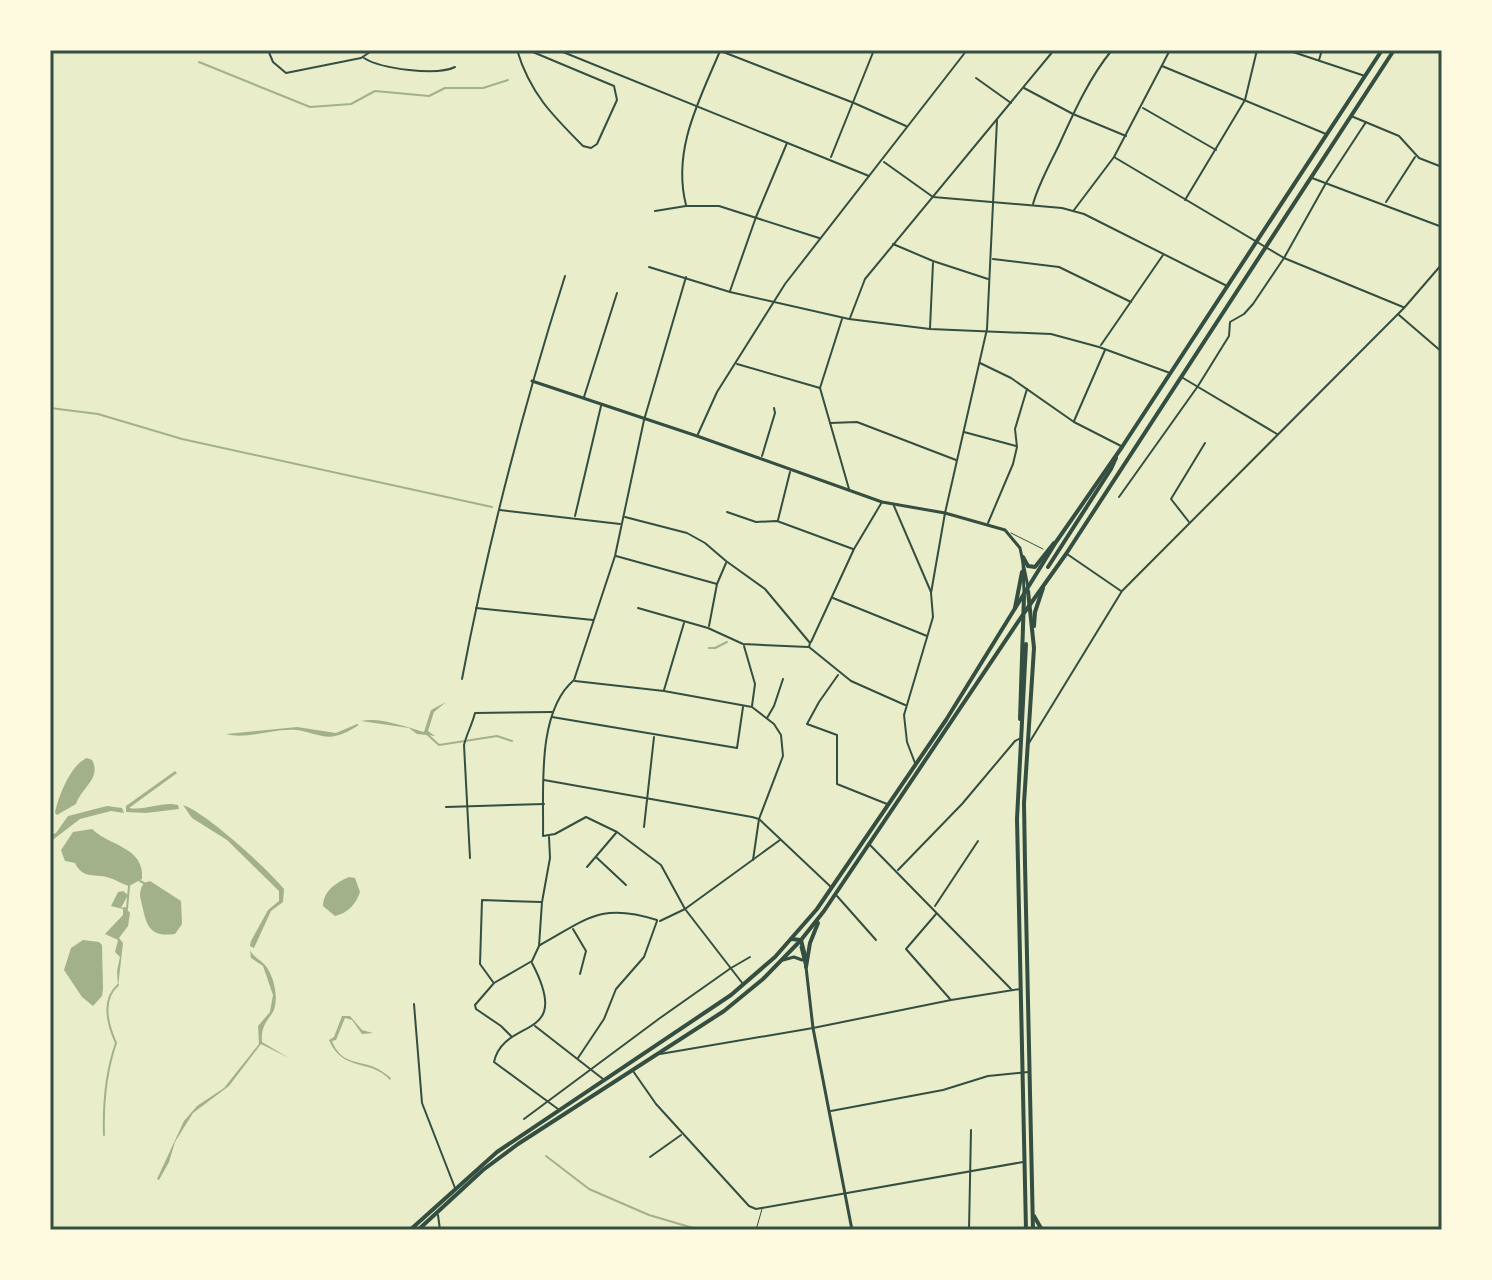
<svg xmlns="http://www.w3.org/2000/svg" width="1492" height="1280" font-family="'Open Sans',sans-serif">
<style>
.water{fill:#a3b18a}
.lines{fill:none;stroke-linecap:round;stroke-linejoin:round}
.stream{stroke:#a3b18a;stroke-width:2}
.service{stroke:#344e41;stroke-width:1}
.minor{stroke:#344e41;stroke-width:2}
.tertiary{stroke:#344e41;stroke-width:3}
.trunk{stroke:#344e41;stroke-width:4}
.neatline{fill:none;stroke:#344e41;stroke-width:3}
</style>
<rect width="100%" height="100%" fill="#e9edc9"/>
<!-- water -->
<g class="water">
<path d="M446 702 434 712 428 731 435 736 417 734 409 728 361 721C381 717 405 727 424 732L431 710Z"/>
<path d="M357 724 359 725C351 730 344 734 335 736 323 739 309 731 296 730 274 728 247 740 226 734L297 727 336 733Z"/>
<path d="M87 758 92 760C102 778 81 788 76 804L57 815 55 813C58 797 71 764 87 758Z"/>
<path d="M175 771 177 773 129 808C146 811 162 801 178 805L179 809 146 813 126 812V806Z"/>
<path d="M183 805C205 812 267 868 284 889L283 902 271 911 254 948 250 946 251 941 268 910 279 901V891L227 840 192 818Z"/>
<path d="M107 806 122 808 124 813 111 811 80 819 50 842V835L56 833 68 816Z"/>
<path d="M92 829C109 846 145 847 142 879L129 886C122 884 116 880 110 878 96 873 83 880 75 863L65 861 61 850 73 832Z"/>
<path d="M349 877 355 878 360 892C356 904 348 913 335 916L323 906C323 891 337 882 349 877Z"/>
<path d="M150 881 181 901 182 924 175 934C153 937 147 929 143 909 141 898 137 894 144 883Z"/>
<path d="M123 891 128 895 121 908 125 907 130 913 128 926 119 938 123 943 118 987 117 971 120 957 115 952 118 940 105 934 123 915V909L111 906 118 892Z"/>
<path d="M83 940 99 942 102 945 103 989 102 996 93 1006 82 997 64 970 71 948Z"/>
<path d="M250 950C253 956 257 958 263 963 274 973 281 1002 271 1015 264 1024 261 1031 262 1042L289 1058 261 1044 229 1086 193 1113 175 1142 169 1162 159 1180 157 1179 184 1121 197 1106 224 1088 259 1044 258 1026 270 1012 273 995 263 966 251 958Z"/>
<path d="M342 1016H350L362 1030 373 1033 362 1034 352 1020 345 1018 336 1040 332 1041C341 1064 356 1060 374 1067 381 1070 386 1074 391 1078L390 1080C370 1058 343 1073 329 1040L334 1037Z"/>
</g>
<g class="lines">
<!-- stream -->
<g class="stream">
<path d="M199 62 310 107 351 104 375 91 429 96 445 88H483L508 80"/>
<path d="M50 408 98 414 182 439 492 507"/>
<path d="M709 648H715L727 642"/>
<path d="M427 734 439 745 497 736 512 741"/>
<path d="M140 881 144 883"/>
<path d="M127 909 129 886"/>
<path d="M104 1135C103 1105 106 1072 116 1043 107 1023 102 999 118 985"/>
<path d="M546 1156 589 1189 649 1215 700 1230"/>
</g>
<!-- service -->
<g class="service">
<path d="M1011 533 1043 549"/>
<path d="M756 1230 762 1209"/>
</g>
<!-- minor -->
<g class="minor">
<path d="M268 50 273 62 286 73 361 58 373 50"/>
<path d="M517 50C530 93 552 115 583 146L591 148 597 144 617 100 614 86 528 50"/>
<path d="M558 50 869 176"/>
<path d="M718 50 854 103 906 126"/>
<path d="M912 50H917"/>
<path d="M1287 50 1365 76"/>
<path d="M364 58C381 69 437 76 455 67"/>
<path d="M1319 60 1322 50"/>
<path d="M1162 66 1326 134"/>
<path d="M976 78 1011 103"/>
<path d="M1024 88 1073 114 1126 136"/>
<path d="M1143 108 1216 150"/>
<path d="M1351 116 1399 136 1419 158 1442 167"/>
<path d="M831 157 874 50"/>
<path d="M1114 157 1284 258 1403 307"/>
<path d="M884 162 933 197 1062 208 1084 214 1227 286"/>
<path d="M1312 178 1442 227"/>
<path d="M1185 200 1245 100 1257 50"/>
<path d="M1386 202 1415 157"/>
<path d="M1033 204C1039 183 1050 164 1059 145 1074 112 1089 78 1112 50"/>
<path d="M686 205C672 150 699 101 720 51"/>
<path d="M1074 210 1114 157 1170 50"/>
<path d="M655 211 686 206H719L819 238"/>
<path d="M893 244 933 261 988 279"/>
<path d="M993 259 1059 267 1131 302"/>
<path d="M649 267 730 292 849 319 930 329 1051 334 1099 347 1170 373"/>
<path d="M686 277 644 420 615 556 574 680C536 712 544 791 543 836L555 834 586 817 617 832 661 865 685 909 743 984"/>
<path d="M730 291 756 217 787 143"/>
<path d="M1399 315 1442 352"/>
<path d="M850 318 865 279 1054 50"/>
<path d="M842 319 820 388 849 489"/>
<path d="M930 328 933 263"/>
<path d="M1101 345 1163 255"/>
<path d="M980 363 1011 378 1074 422 1121 446"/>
<path d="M737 364 820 388"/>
<path d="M1183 378 1277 434"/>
<path d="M584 397 617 293"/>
<path d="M1074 421 1105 350"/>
<path d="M830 423 857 422 956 460"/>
<path d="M964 432 1016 446"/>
<path d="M698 434 717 392 785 284 967 50"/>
<path d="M762 456 775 413 774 408"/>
<path d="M1119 497 1198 386 1229 336 1230 322 1244 314 1253 304 1284 258 1326 183 1366 122"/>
<path d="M894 506 931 592"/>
<path d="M500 510 620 524"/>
<path d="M727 512 756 522 777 521 853 549"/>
<path d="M575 516 601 406"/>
<path d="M625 517 687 533 705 543 726 561 765 589 810 643 809 647 851 681 905 705"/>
<path d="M778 520 790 472"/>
<path d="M1189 522 1171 499 1205 443"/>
<path d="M988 523 1013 464 1017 447 1015 429 1027 389"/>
<path d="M1067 554 1121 591"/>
<path d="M616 556 717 584"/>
<path d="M833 598 927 636"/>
<path d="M476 608 593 620"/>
<path d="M638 608 708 628 743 644 808 647"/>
<path d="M709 626 717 584 726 563"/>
<path d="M811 642 854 549 882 502"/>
<path d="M744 646 755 684 752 706"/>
<path d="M838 675 819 702 807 724 837 735V784L887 804"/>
<path d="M462 679C488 542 523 408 565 276"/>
<path d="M575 681 664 691 752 707 774 724 781 735 783 756 759 819 753 860"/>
<path d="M664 690 684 623"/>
<path d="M552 717 737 748 743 707"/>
<path d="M767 718 774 706 783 679"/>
<path d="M1029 743 1122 591 1404 308 1442 264"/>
<path d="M915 763 907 742 904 715 933 617 931 593 945 513 987 329 997 120"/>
<path d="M544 780 752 817 759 819 831 887"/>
<path d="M446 807 544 804"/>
<path d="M644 827 654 737"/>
<path d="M870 845 1011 989"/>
<path d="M596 857 626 885"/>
<path d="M470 858 464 745C467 733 472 725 475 713L552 712"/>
<path d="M587 867 616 833"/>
<path d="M898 870 962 804 1015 741 1021 738"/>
<path d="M837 896 876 940"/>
<path d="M935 906 978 841"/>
<path d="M936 914 906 949 950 999"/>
<path d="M660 921 685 909 780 840"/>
<path d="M573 929 586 951 580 974"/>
<path d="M540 945C587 919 601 902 657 920"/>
<path d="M532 963C574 1043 504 1016 494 1062L558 1109"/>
<path d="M493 982 480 964 482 900 541 902"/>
<path d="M414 1004 422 1103 455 1188"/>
<path d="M535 1026 603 1079"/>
<path d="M511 1036 501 1026 476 1009 475 1005 494 983 532 961 539 946 542 902 550 858 549 837"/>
<path d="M660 1054 813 1028 951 1000 1020 989"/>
<path d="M578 1058 604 1019 616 989 644 957 657 921"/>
<path d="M633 1071 656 1104 749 1206 756 1209 1023 1162"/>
<path d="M831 1111 943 1090 988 1076 1028 1072"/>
<path d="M524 1119 660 1018 731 968 750 957"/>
<path d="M650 1157 681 1135"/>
<path d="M438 1215 440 1230"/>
<path d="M969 1230 971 1130"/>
</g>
<!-- tertiary -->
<g class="tertiary">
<path d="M532 381 697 436 882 502 945 513 1005 530 1020 548 1028 587"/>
<path d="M1023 561 1024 593"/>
<path d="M801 947 806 967 813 1028 852 1230"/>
<path d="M783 960 794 957 802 960"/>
</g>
<!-- trunk -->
<g class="trunk">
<path d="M1023 557 1028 566 1035 567 1054 543"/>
<path d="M1048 567 1111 469 1116 458"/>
<path d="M1028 591 1034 648 1024 803 1025 864 1033 1230"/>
<path d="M1015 608 1022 572"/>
<path d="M1034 626 1035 612 1043 588"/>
<path d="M1026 644 1017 819 1026 1230"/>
<path d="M1020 719 1024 596"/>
<path d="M791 939 801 940 806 960"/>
<path d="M806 967 810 943 818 923"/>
<path d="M1034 1216 1042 1230"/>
<path d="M410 1230 497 1152 731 995 775 957 817 909 946 720 1056 542 1122 447 1382 50"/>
<path d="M418 1230 483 1170 518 1144 724 1011 763 979 801 940 824 911 1024 613 1066 554 1394 50"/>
</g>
</g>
<!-- border -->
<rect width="1492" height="1280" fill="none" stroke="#fefae0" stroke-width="104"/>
<rect x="52" y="52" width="1388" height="1176" class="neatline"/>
</svg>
